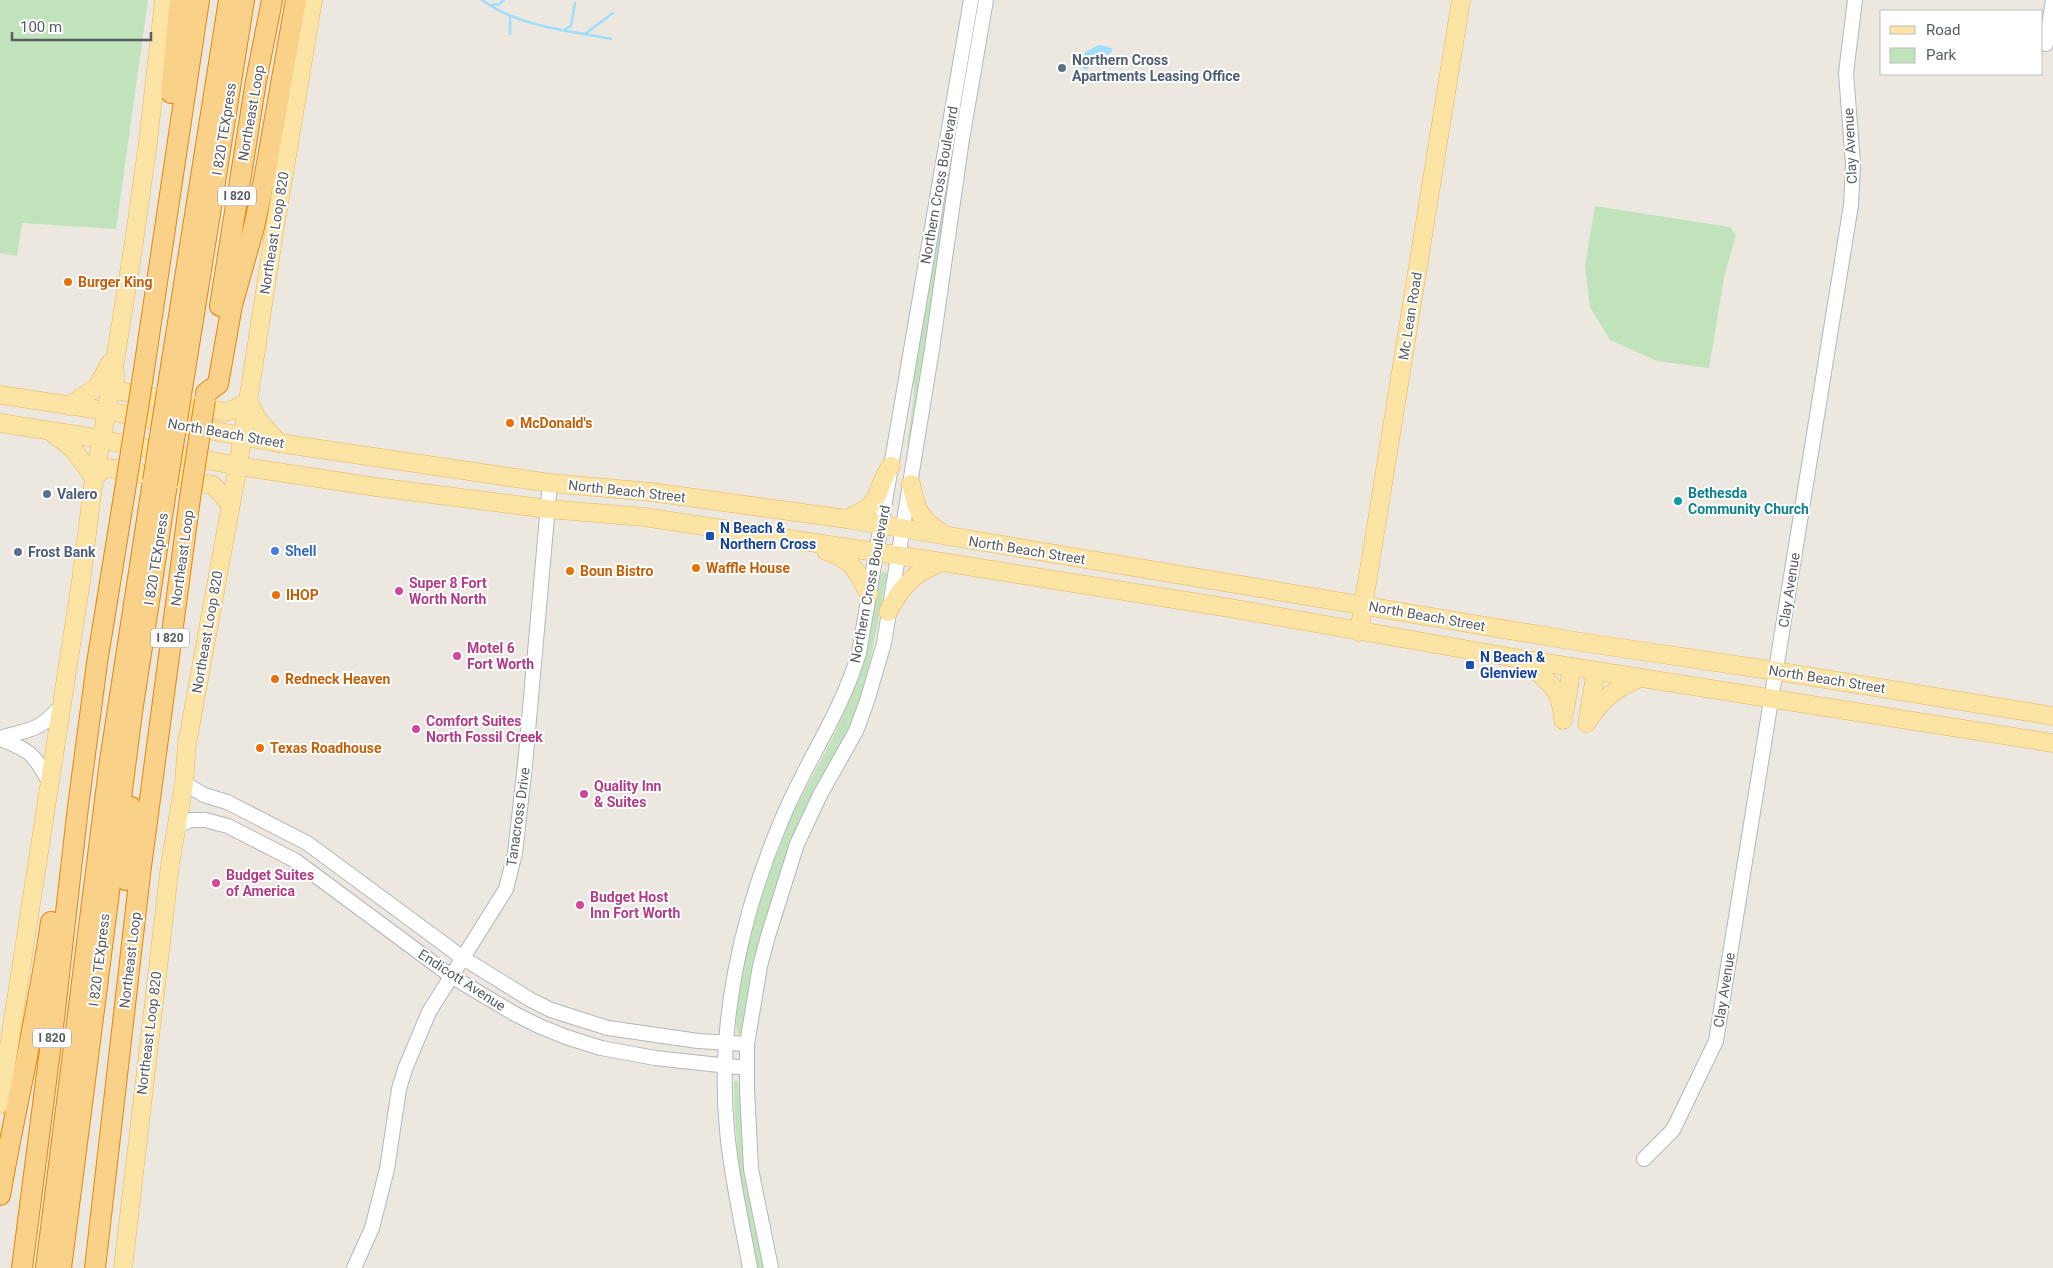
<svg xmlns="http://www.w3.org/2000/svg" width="2053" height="1268" font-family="Roboto,sans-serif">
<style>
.green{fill:#c1e3bc}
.water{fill:#9fdefc}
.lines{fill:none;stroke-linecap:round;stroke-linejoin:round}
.stream{stroke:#9fdefc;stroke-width:2.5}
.minor-casing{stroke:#b3b7bb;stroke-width:16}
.major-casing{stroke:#edb358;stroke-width:19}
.highway-casing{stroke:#e58706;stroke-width:22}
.minor{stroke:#fff;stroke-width:14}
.major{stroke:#fce4a4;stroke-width:18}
.highway{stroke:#f9d189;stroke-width:20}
.highway-bridge-casing{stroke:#e58706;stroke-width:22;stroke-linecap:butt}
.highway-bridge{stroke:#f9d189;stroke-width:20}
.service-dot{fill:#5c6f8a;stroke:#fff;stroke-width:2}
.food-dot{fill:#e8710a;stroke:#fff;stroke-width:2}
.culture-dot{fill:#0f9aa8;stroke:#fff;stroke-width:2}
.transit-dot{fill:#1a4fb4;stroke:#fff;stroke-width:2}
.shop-dot{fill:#3f7fe0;stroke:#fff;stroke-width:2}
.hotel-dot{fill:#d1479c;stroke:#fff;stroke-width:2}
.labels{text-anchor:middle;stroke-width:4;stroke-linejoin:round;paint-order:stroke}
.shield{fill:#fff;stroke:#8b8e90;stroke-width:1}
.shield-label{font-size:12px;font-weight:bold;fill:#595d61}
.service-label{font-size:14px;font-weight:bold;fill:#4e5e75;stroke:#fff;text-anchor:start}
.street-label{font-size:14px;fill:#595d61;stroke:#fff}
.food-label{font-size:14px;font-weight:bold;fill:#c56008;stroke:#fff;text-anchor:start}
.culture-label{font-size:14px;font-weight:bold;fill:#0d838f;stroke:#fff;text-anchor:start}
.transit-label{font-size:14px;font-weight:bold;fill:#164399;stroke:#fff;text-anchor:start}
.shop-label{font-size:14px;font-weight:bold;fill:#366cbe;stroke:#fff;text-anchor:start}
.hotel-label{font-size:14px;font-weight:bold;fill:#b23c85;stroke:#fff;text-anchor:start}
</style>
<rect width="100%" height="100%" fill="#ece8e0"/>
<!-- green -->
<g class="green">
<path d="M0 0H148L116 229 22 223 17 256 0 253Z"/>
<path d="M945 191 944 223 912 446 907 444 914 396V369Z"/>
<path d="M1595 206 1730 227 1736 235 1724 277 1709 368 1657 361 1610 340 1590 307 1585 266Z"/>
<path d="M884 571 887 574C877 626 869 680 849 729 831 776 802 819 784 866 762 920 753 978 742 1035L739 1036C733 1025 738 1008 739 995 746 935 764 872 791 817 805 789 821 762 835 733 853 695 867 656 873 614 875 602 875 579 884 571Z"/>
<path d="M736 1080 738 1082 745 1161 767 1268H756C744 1206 734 1145 734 1082Z"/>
</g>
<!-- water -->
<path class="water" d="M1099 45 1112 48 1111 53 1107 55 1101 51 1091 56 1088 69H1084L1081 63 1085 52Z"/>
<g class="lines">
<!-- stream -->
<g class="stream">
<path d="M482 0C519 27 567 30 611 39"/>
<path d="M491 5 499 4 504 0"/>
<path d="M565 29 571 26 575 3"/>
<path d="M510 34V16"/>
<path d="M585 34 613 13"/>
</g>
<!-- minor casing -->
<g class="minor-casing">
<g id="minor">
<path d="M2046 44 2053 0"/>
<path d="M0 738C33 728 38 732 62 705"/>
<path d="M0 739C33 751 34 755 51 785"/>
<path d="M184 783 204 795 227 802 307 843 463 958 531 1000 551 1010 608 1028 698 1041 747 1044"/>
<path d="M177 826 191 820H205L228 826 296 861 451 976 515 1014 539 1026 566 1037 601 1048 655 1058 747 1068"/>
<path d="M1644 1159 1673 1130 1716 1041 1851 205 1853 164 1846 73 1855 0"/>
<path d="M354 1268 372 1228 387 1169 399 1089 405 1069 429 1012 506 889 515 853 525 765 550 483"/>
<path d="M750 1268C742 1222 731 1177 727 1130 717 1027 740 919 780 824 804 764 840 716 859 653L971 0"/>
<path d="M771 1268 751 1169 747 1089V1044L760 966 768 936 797 844 820 795 856 731 867 701 884 643 932 349 962 139 986 0"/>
</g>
</g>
<!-- major casing -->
<g class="major-casing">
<g id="major">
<path d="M115 371V386L120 391 225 412 233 410 248 401"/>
<path d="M0 395 107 411 279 443 550 483 651 492 847 519 1581 642 1776 671 2053 716"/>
<path d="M248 401 258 420 279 443"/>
<path d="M69 406 97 387 110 363"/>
<path d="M0 423 89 437 238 466 376 487 548 509 644 517 942 562 1224 607 1521 659 2053 743"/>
<path d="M51 432 73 449 94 478 102 470 109 468 213 485 230 504"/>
<path d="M911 484C917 510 918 518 942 533"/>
<path d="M847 519C856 514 868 510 874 501 881 490 881 478 891 466"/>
<path d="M826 551C854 561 856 570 869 594"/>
<path d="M888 612C901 587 913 573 940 563"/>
<path d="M1359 632 1461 0"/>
<path d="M1524 661C1547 680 1562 688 1563 720"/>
<path d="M1565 710 1572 667"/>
<path d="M1588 718 1596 671"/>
<path d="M1587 723C1599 701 1616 687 1640 678"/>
<path d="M0 1104 81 581 94 478 107 411 134 242 148 142 164 0"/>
<path d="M123 1268 170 865 184 783 187 744 238 466 274 233 313 0"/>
</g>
</g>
<!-- highway casing -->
<g class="highway-casing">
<g id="highway">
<path d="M171 93 180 0"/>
<path d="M220 306 256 81 272 0"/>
<path d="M143 376 199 0"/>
<path d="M167 392 229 0"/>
<path d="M206 393 218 384 232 305 254 227 264 180 296 0"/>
<path d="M181 395 244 0"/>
<path d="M126 880 131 807"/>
<path d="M0 1195C16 1104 38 1013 51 922"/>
<path d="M22 1268 53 1027 78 807 97 663 125 490"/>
<path d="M46 1268 110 761 153 481"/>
<path d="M61 1268 132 712 167 484"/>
<path d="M95 1268 140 874 190 498"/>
</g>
</g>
<!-- minor -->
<use href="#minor" class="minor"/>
<!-- major -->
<use href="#major" class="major"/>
<!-- highway -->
<use href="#highway" class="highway"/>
<!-- highway-bridge casing -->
<g class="highway-bridge-casing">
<g id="highway-bridge">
<path d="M153 481 167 392"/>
<path d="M167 484 181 395"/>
<path d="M125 490 143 376"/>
<path d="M190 498 205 400"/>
</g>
</g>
<!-- highway-bridge -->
<use href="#highway-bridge" class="highway-bridge"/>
</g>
<!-- markers -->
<g class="service-dot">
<circle cx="1062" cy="68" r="5"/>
<circle cx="47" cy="494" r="5"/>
<circle cx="18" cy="552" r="5"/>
</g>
<g class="food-dot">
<circle cx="68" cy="282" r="5"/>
<circle cx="510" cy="423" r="5"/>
<circle cx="696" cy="568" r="5"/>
<circle cx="570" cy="571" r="5"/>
<circle cx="276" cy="595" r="5"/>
<circle cx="275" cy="679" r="5"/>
<circle cx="260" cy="748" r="5"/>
</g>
<circle class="culture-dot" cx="1678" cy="501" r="5"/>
<g class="transit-dot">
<rect x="705" y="531" width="10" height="10" rx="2.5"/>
<rect x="1465" y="660" width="10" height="10" rx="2.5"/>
</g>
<circle class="shop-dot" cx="275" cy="551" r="5"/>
<g class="hotel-dot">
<circle cx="399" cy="591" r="5"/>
<circle cx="457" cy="656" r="5"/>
<circle cx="416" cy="729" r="5"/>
<circle cx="584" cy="794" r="5"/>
<circle cx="216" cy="883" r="5"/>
<circle cx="580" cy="905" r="5"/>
</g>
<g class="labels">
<!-- shield labels -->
<g class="shield">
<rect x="218" y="186.5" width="38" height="19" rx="4"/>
<rect x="151" y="628.5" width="38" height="19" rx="4"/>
<rect x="33" y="1028.5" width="38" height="19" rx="4"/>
</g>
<g class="shield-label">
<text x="237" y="200">I 820</text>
<text x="170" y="642">I 820</text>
<text x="52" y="1042">I 820</text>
</g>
<!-- service labels -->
<g class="service-label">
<text x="1072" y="65">Northern Cross<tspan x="1072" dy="16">Apartments Leasing Office</tspan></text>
<text x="57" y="499">Valero</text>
<text x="28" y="557">Frost Bank</text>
</g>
<!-- street labels -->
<g class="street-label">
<text transform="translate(251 113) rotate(-80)" y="5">Northeast Loop</text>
<text transform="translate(224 129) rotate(-81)" y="5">I 820 TEXpress</text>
<text transform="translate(1850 146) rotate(-93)" y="5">Clay Avenue</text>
<text transform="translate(939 185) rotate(-80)" y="5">Northern Cross Boulevard</text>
<text transform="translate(274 233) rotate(-81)" y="5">Northeast Loop 820</text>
<text transform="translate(1410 316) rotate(-81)" y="5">Mc Lean Road</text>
<text transform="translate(226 433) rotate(10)" y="5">North Beach Street</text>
<text transform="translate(627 491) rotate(6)" y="5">North Beach Street</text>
<text transform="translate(1027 550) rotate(9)" y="5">North Beach Street</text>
<text transform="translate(182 558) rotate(-82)" y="5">Northeast Loop</text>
<text transform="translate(156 559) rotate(-81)" y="5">I 820 TEXpress</text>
<text transform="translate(870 584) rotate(-79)" y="5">Northern Cross Boulevard</text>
<text transform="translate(1789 590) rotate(-81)" y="5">Clay Avenue</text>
<text transform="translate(1427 616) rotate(10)" y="5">North Beach Street</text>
<text transform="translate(207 632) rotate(-80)" y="5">Northeast Loop 820</text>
<text transform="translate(1827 679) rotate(9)" y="5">North Beach Street</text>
<text transform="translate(518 817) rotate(-82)" y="5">Tanacross Drive</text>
<text transform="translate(99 960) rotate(-83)" y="5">I 820 TEXpress</text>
<text transform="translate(130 960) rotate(-83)" y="5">Northeast Loop</text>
<text transform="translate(462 980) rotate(33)" y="5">Endicott Avenue</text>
<text transform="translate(1724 990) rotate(-81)" y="5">Clay Avenue</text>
<text transform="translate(149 1033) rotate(-83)" y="5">Northeast Loop 820</text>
</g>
<!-- food labels -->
<g class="food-label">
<text x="78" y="287">Burger King</text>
<text x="520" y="428">McDonald's</text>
<text x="706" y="573">Waffle House</text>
<text x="580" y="576">Boun Bistro</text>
<text x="286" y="600">IHOP</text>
<text x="285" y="684">Redneck Heaven</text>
<text x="270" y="753">Texas Roadhouse</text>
</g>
<!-- culture labels -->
<g class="culture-label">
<text x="1688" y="498">Bethesda<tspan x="1688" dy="16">Community Church</tspan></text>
</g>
<!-- transit labels -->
<g class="transit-label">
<text x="720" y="533">N Beach &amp;<tspan x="720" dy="16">Northern Cross</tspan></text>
<text x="1480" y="662">N Beach &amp;<tspan x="1480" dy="16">Glenview</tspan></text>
</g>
<!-- shop labels -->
<g class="shop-label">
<text x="285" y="556">Shell</text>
</g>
<!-- hotel labels -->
<g class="hotel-label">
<text x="409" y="588">Super 8 Fort<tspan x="409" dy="16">Worth North</tspan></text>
<text x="467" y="653">Motel 6<tspan x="467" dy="16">Fort Worth</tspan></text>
<text x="426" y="726">Comfort Suites<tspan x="426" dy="16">North Fossil Creek</tspan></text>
<text x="594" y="791">Quality Inn<tspan x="594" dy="16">&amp; Suites</tspan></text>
<text x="226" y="880">Budget Suites<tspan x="226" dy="16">of America</tspan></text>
<text x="590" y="902">Budget Host<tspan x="590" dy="16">Inn Fort Worth</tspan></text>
</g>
</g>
<!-- legend -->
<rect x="1880" y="10" width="162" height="65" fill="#ffffff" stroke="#bdbec0"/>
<rect x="1890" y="26" width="25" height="8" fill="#fce4a4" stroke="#bdbec0"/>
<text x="1926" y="35" font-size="15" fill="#595d61">Road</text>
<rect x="1890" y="48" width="25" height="15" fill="#c1e3bc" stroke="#bdbec0"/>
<text x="1926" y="60" font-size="15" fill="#595d61">Park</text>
<!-- scale -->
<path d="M12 32v8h139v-8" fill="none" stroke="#595d61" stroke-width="2.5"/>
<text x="20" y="32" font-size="15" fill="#595d61" stroke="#ffffff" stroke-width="4" paint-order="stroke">100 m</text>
</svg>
